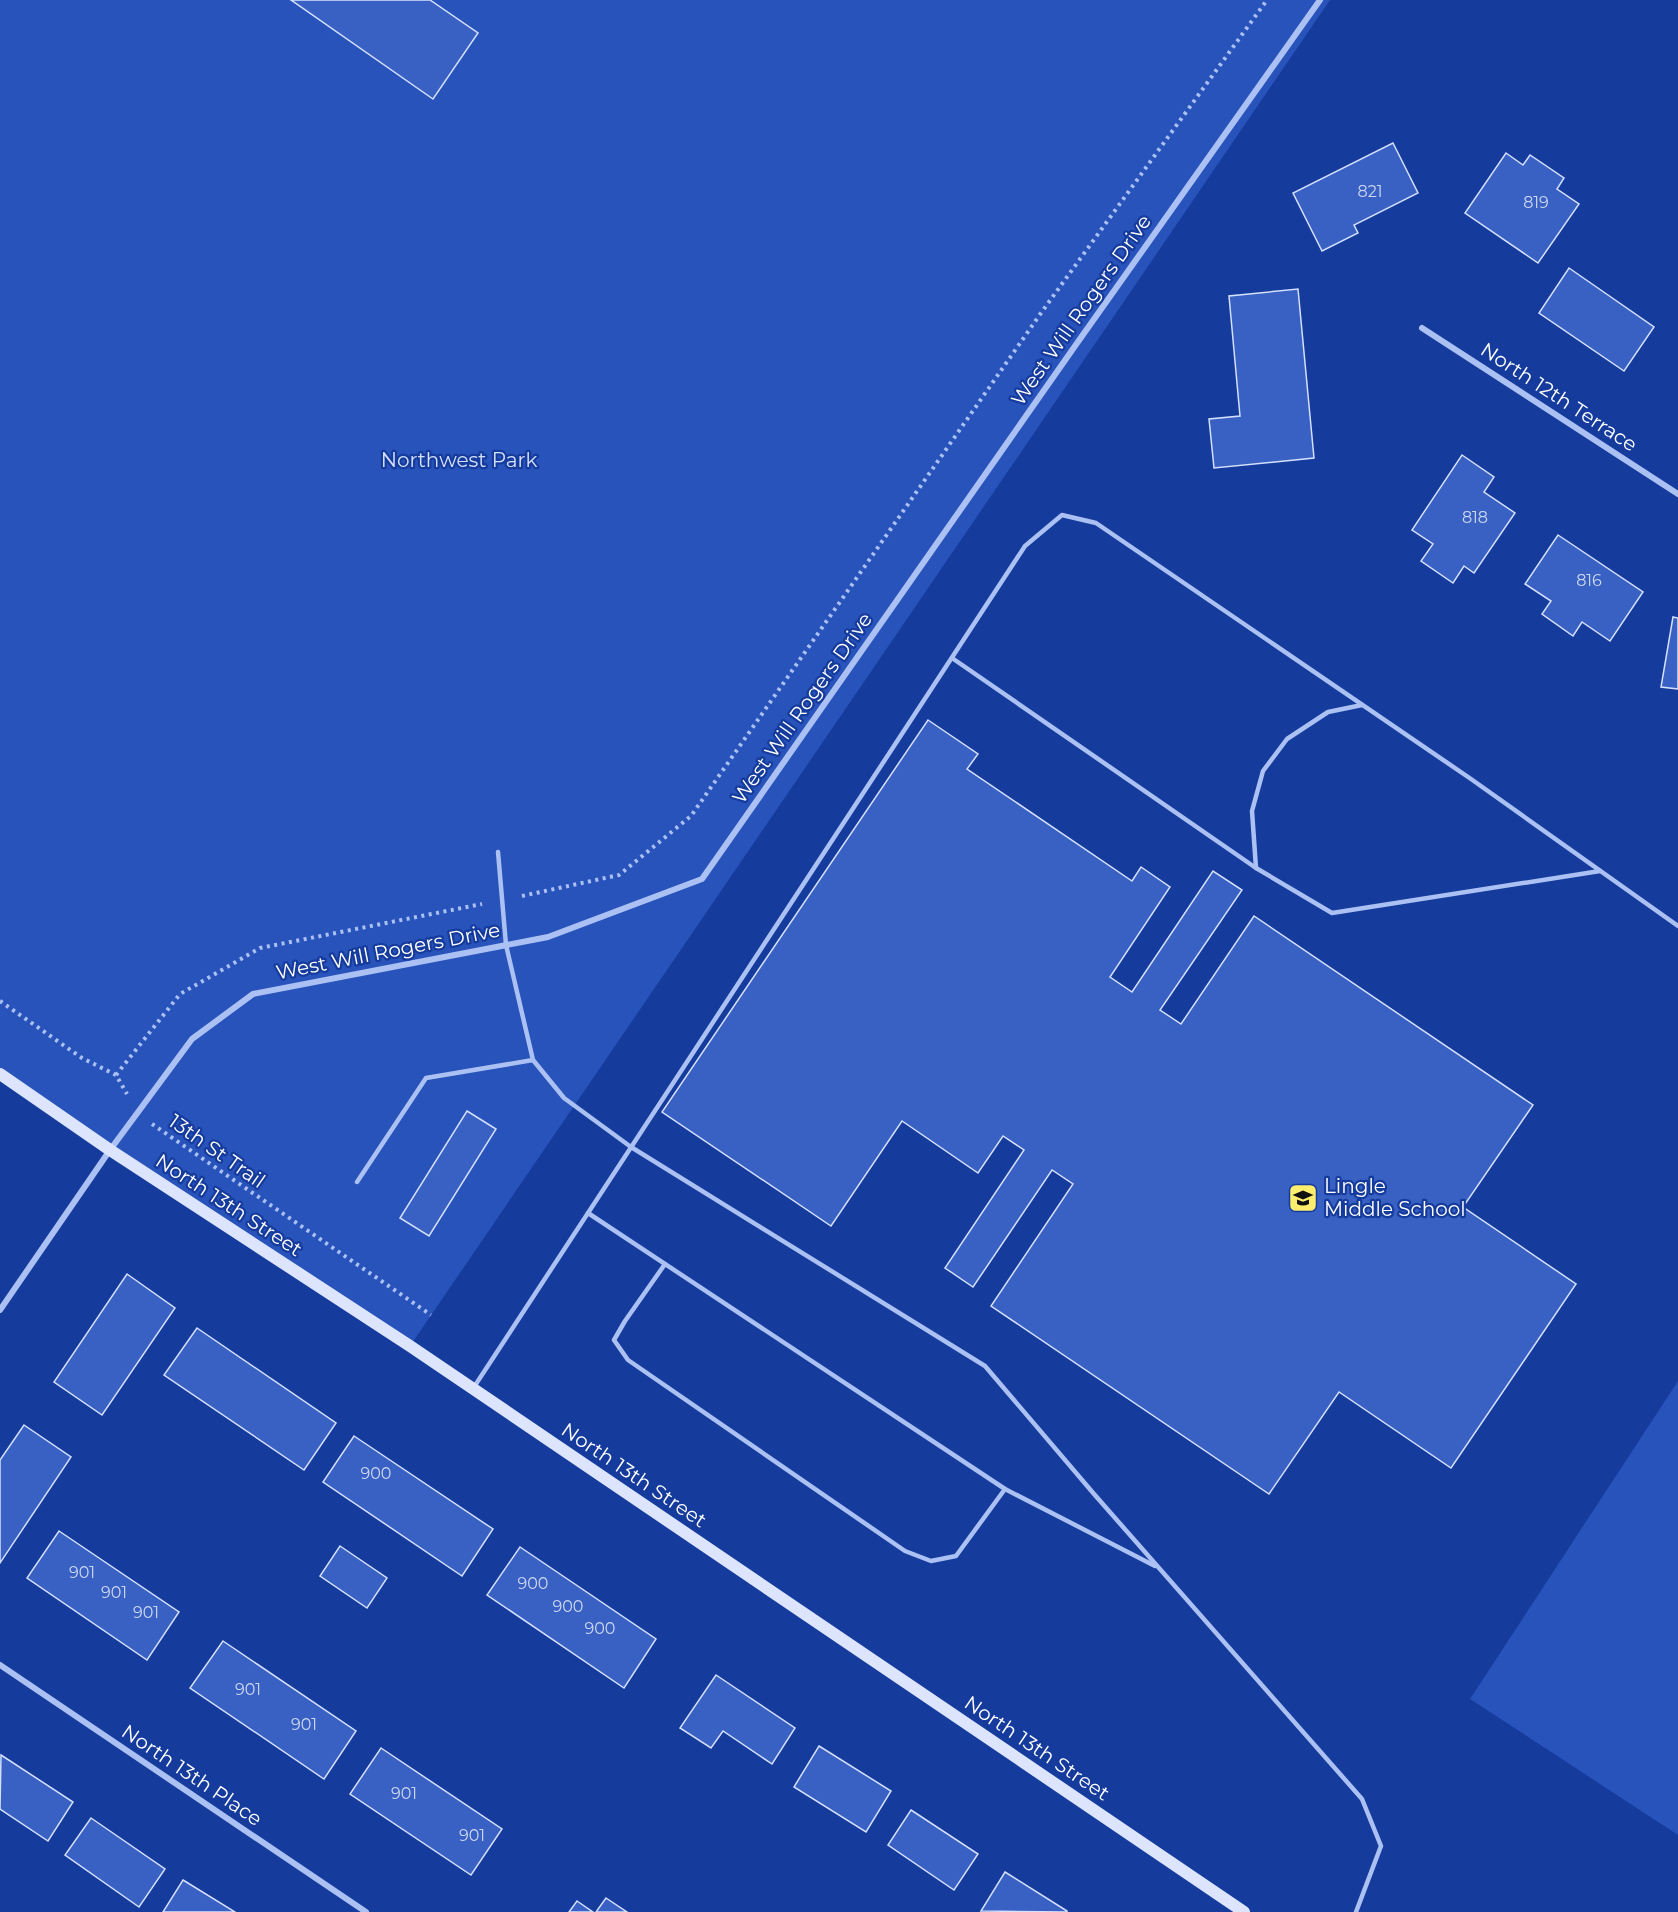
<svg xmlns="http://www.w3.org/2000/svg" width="1678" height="1912" font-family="Montserrat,sans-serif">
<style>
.green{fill:#2853bb}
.building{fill:#3961c3;stroke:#d4e0fd;stroke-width:1.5}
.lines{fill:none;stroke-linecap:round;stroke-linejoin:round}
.path{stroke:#acc1f3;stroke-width:4;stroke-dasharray:3 4.5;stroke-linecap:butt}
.lane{stroke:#acc1f3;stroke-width:4.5}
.street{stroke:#acc1f3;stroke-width:6}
.secondary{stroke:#dce5fd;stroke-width:12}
.labels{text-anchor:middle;stroke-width:4.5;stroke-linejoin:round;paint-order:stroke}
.number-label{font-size:16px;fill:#ced8f0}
.street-label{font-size:20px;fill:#fff;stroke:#153b9d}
.park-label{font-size:20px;fill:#d4e0fd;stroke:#153b9d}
.poi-label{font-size:20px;fill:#fff;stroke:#153b9d;text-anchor:start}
</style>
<rect width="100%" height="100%" fill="#153b9d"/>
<!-- green -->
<g class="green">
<path d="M0 0H1330L410 1346 0 1069Z"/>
<path d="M1678 1381V1835L1470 1699Z"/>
</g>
<!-- building -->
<g class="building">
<path d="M291 0H430L478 33 433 99Z"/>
<path d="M1393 143 1418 193 1354 225 1358 233 1322 251 1293 193Z"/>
<path d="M1506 153 1523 165 1530 155 1564 178 1557 189 1579 204 1538 263 1465 213Z"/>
<path d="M1569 268 1654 327 1624 371 1539 313Z"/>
<path d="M1298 289 1314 458 1214 468 1209 419 1240 416 1229 296Z"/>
<path d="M1462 455 1494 477 1484 492 1515 513 1474 573 1464 566 1453 583 1421 561 1433 544 1412 530Z"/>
<path d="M1558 535 1643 592 1610 641 1582 622 1573 636 1542 614 1551 601 1525 584Z"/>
<path d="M1673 617 1678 618V689L1661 687Z"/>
<path d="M928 720 978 754 967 769 1132 881 1141 867 1170 887 1110 977 1132 992 1213 871 1242 890 1160 1010 1181 1024 1254 916 1533 1105 1463 1207 1576 1284 1451 1468 1339 1392 1269 1494 991 1306 1073 1184 1052 1170 973 1287 945 1268 1024 1150 1003 1136 978 1173 902 1121 831 1226 662 1112Z"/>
<path d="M467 1111 496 1129 429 1236 400 1218Z"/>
<path d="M127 1274 175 1308 102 1415 54 1382Z"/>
<path d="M197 1328 336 1423 304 1470 164 1375Z"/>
<path d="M24 1425 71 1457 0 1563V1460Z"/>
<path d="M354 1436 493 1529 462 1576 323 1482Z"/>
<path d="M59 1531 179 1612 147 1660 27 1578Z"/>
<path d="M340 1546 387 1578 367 1608 320 1576Z"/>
<path d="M520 1547 656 1639 624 1688 487 1595Z"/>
<path d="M223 1641 356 1731 324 1779 190 1688Z"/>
<path d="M716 1675 795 1728 772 1764 723 1731 711 1748 680 1728Z"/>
<path d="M819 1746 891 1791 866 1832 794 1787Z"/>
<path d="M381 1748 502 1829 471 1875 350 1794Z"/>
<path d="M1 1755 73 1802 48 1841 0 1809Z"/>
<path d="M911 1810 978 1854 954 1890 888 1845Z"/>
<path d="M91 1818 165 1869 139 1907 65 1855Z"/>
<path d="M1005 1872 1067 1911V1912L981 1911Z"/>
<path d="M183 1880 235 1912H163Z"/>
<path d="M606 1898 627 1912H596Z"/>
<path d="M577 1901 593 1912H569Z"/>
</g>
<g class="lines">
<!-- path -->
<g class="path">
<path d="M522 896 619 875 691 816 1041 313 1267 0"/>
<path d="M0 1001 82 1058 116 1075 127 1094"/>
<path d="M116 1075 180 994 260 948 482 904"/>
<path d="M152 1124 431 1315"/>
</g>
<!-- lane -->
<g class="lane">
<path d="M952 658 1256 868 1332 913 1600 871"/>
<path d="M498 852 506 945 533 1060 564 1098 631 1147 985 1366 1094 1494 1362 1799 1381 1846 1356 1912"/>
<path d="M1256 868 1252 811 1263 771 1287 739 1328 712 1362 705"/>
<path d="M357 1182 426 1078 533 1060"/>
<path d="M588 1213 1005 1489 1155 1566"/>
<path d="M665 1264 625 1321 614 1340 628 1360 905 1551 931 1561 956 1556 1005 1489"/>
<path d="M474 1387 1025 546 1062 515 1096 523 1471 779 1678 926"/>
</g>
<!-- street -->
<g class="street">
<path d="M1422 328 1678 494"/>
<path d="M0 1310 110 1150 192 1039 253 994 548 937 702 879 1075 346 1320 0"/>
<path d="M0 1665 366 1912"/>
</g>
<!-- secondary -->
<path class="secondary" d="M0 1074 110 1150 410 1346 1244 1912"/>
</g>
<!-- icons -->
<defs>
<g id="school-square" transform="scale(1.5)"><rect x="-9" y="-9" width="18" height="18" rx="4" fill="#ffed6e" stroke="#153b9d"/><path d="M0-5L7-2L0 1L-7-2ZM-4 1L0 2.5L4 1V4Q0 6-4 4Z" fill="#111"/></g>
</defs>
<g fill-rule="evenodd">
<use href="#school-square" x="1303" y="1198"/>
</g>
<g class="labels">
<!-- number labels -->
<g class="number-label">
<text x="1370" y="197">821</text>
<text x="1536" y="208">819</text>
<text x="1475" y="523">818</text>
<text x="1589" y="586">816</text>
<text x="376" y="1479">900</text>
<text x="82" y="1578">901</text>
<text x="533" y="1589">900</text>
<text x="114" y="1598">901</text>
<text x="568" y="1612">900</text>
<text x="146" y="1618">901</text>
<text x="600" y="1634">900</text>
<text x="248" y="1695">901</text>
<text x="304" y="1730">901</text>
<text x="404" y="1799">901</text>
<text x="472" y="1841">901</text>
</g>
<!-- street labels -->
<g class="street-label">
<text transform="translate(1081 310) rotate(-55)" y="7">West Will Rogers Drive</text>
<text transform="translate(1559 397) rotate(33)" y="7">North 12th Terrace</text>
<text transform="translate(802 708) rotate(-55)" y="7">West Will Rogers Drive</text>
<text transform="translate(388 951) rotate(-11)" y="7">West Will Rogers Drive</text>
<text transform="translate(217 1151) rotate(35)" y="7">13th St Trail</text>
<text transform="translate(229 1205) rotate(33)" y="7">North 13th Street</text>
<text transform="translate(634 1475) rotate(34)" y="7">North 13th Street</text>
<text transform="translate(1037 1748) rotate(34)" y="7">North 13th Street</text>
<text transform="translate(192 1775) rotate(34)" y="7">North 13th Place</text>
</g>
<!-- park labels -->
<g class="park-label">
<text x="459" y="467">Northwest Park</text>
</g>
<!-- poi labels -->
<g class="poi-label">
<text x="1324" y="1193">Lingle<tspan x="1324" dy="23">Middle School</tspan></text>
</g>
</g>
</svg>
